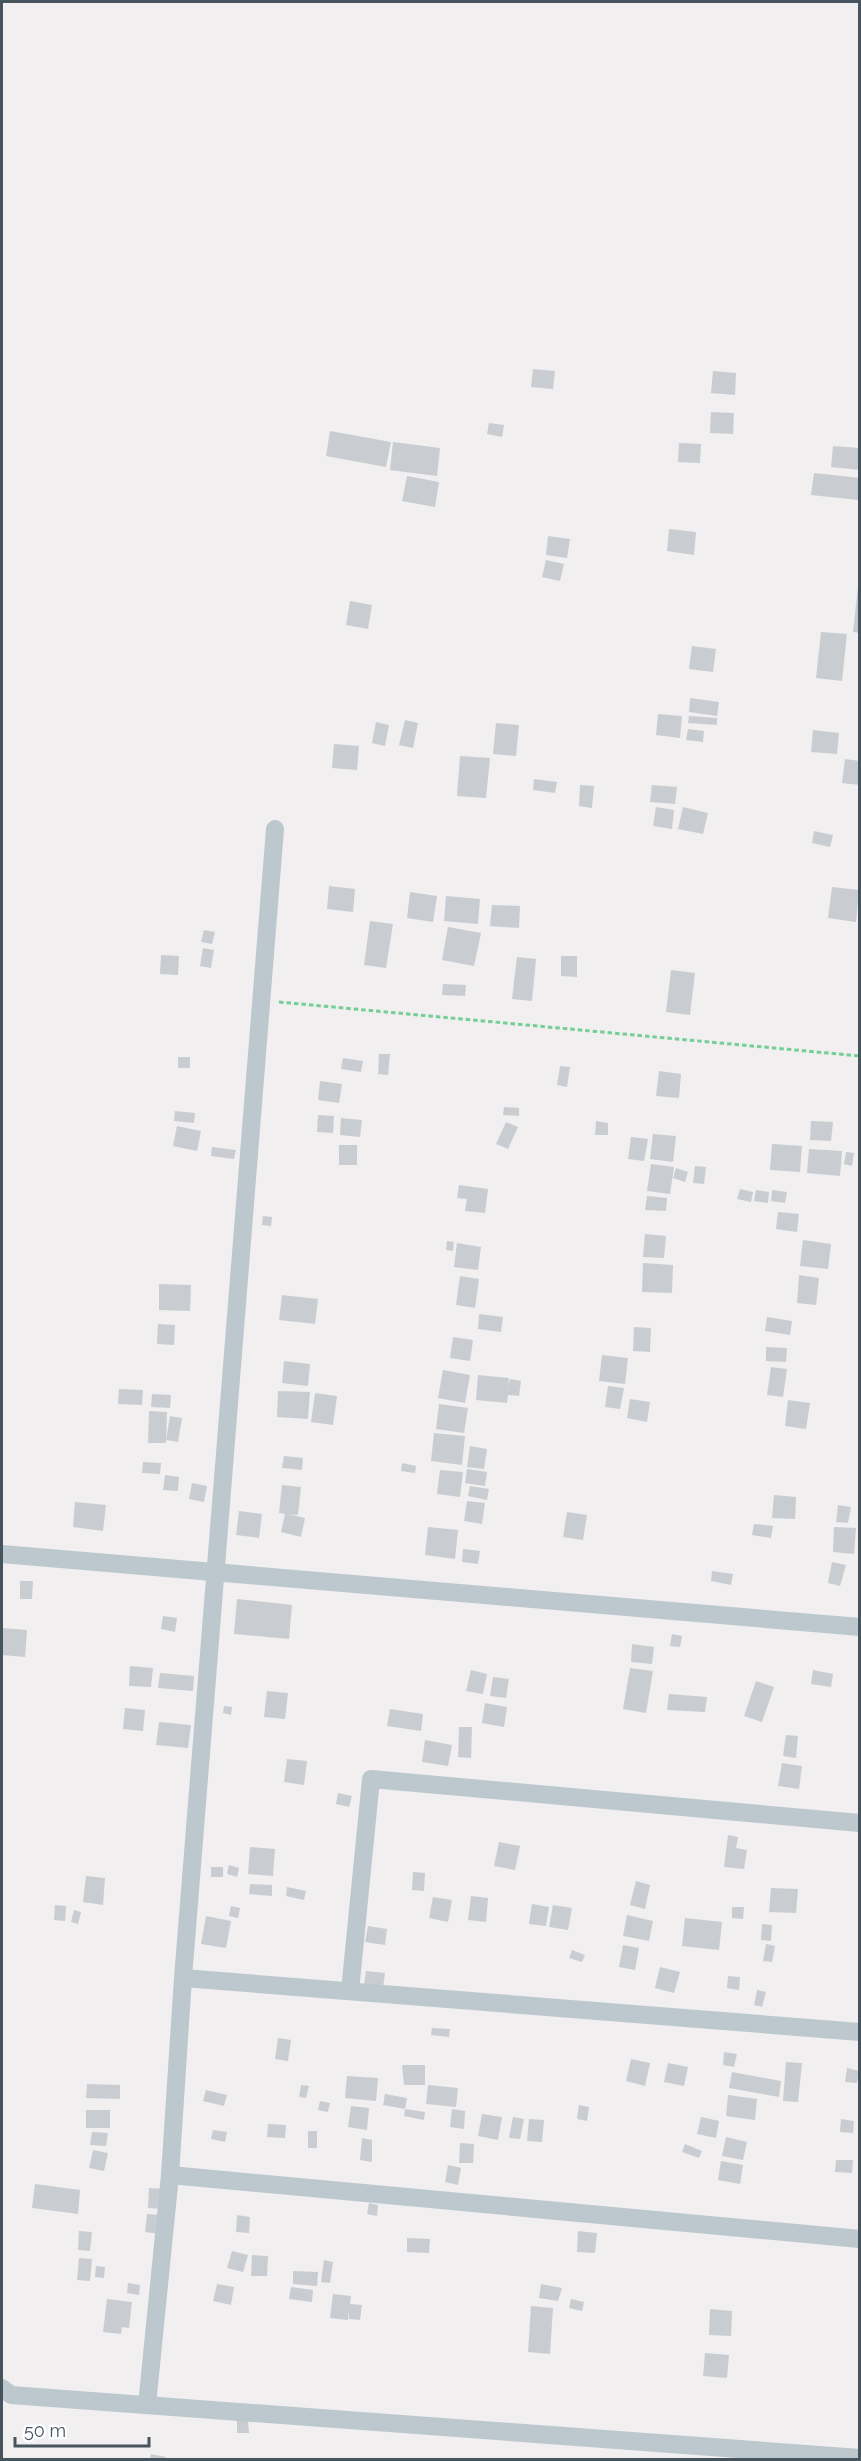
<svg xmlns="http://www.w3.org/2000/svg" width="861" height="2461" font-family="Raleway,sans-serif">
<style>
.building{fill:#c9cdd2}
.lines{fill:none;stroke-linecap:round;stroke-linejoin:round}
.path{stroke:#74ce97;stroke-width:3;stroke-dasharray:4.5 3;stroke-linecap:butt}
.minor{stroke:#bcc8ce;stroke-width:18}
</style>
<rect width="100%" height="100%" fill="#f1efef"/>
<!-- building -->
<g class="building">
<path d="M533 369 555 371 553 389 531 387Z"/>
<path d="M713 371 736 373 735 395 711 393Z"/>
<path d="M711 412 734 413 733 434 710 433Z"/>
<path d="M489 423 504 425 502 437 487 434Z"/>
<path d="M330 431 391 442 386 467 326 456Z"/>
<path d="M393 442 440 448 437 476 390 470Z"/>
<path d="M679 443 701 444 700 463 678 462Z"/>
<path d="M833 446 860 448V470L831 467Z"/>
<path d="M814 473 860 478 858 500 811 495Z"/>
<path d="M407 476 439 482 435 507 402 501Z"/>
<path d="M669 529 696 532 694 555 667 551Z"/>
<path d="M548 536 570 539 567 558 546 555Z"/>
<path d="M546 560 564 564 560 581 542 577Z"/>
<path d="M858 586H860V633L853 632Z"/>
<path d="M350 601 372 605 368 629 346 625Z"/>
<path d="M821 632 847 634 842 681 816 678Z"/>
<path d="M692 646 716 649 713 672 689 669Z"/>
<path d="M690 698 719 702 717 716 689 712Z"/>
<path d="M658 714 682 716 680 738 656 735Z"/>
<path d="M689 716 717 718V725L688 723Z"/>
<path d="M405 720 418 723 413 748 399 745Z"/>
<path d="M376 722 389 725 385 746 372 743Z"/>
<path d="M496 723 519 725 516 756 493 754Z"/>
<path d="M688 729 704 731 703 742 686 740Z"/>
<path d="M813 730 839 733 837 754 811 752Z"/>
<path d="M334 744 359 746 357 770 332 768Z"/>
<path d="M460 756 490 758 486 798 457 796Z"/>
<path d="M845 759 860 761V785L842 783Z"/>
<path d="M534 779 557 782 555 793 533 790Z"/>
<path d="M580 785 594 786 592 808 579 806Z"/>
<path d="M652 785 677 787 675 804 650 802Z"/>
<path d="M656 807 674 810 672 829 653 826Z"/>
<path d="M683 807 708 813 703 834 678 829Z"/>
<path d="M814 831 833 835 830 847 812 843Z"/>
<path d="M329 886 355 889 353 912 327 909Z"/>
<path d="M832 887 859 890 856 922 828 918Z"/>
<path d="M410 892 437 896 433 922 407 918Z"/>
<path d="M446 896 480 899 478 924 444 921Z"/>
<path d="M492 905 520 906 519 928 490 926Z"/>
<path d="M370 921 393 924 386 968 364 965Z"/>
<path d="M448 927 481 933 474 966 442 960Z"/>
<path d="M204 930 215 932 212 944 201 942Z"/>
<path d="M203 948 214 950 211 968 200 966Z"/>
<path d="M161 955 179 956 178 975 160 974Z"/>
<path d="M561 956H577V977L561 976Z"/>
<path d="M517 957 536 959 532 1001 512 999Z"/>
<path d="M671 970 695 973 690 1015 666 1012Z"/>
<path d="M443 984 466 985 465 996 442 995Z"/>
<path d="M379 1054H390L388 1075 378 1074Z"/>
<rect x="178" y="1057" width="12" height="11"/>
<path d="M343 1058 363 1061 361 1072 341 1069Z"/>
<path d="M560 1066 570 1067 567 1087 557 1085Z"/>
<path d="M659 1071 681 1074 679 1098 656 1096Z"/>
<path d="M320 1081 342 1084 339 1103 318 1100Z"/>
<path d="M504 1107 519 1108V1116L503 1115Z"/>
<path d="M175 1111 195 1113 194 1123 174 1121Z"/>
<path d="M318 1115 334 1116 333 1133 317 1132Z"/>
<path d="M341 1118 362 1120 360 1137 340 1135Z"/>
<path d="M596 1121 608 1123V1135H595Z"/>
<path d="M811 1121 833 1122 831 1141 810 1140Z"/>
<path d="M506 1122 518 1127 508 1149 496 1144Z"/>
<path d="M177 1126 201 1131 197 1151 173 1146Z"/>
<path d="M653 1134 676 1136 673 1162 650 1159Z"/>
<path d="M631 1137 648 1139 644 1161 628 1159Z"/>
<path d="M772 1144 802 1146 800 1172 770 1170Z"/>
<rect x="339" y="1145" width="18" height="20"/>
<path d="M212 1147 236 1150 234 1159 211 1156Z"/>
<path d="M809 1149 842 1151 840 1176 807 1173Z"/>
<path d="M846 1152 854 1153 852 1166 844 1164Z"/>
<path d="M651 1164 674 1167 670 1194 647 1191Z"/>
<path d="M695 1166 706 1167 704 1184 693 1183Z"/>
<path d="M676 1168 688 1172 685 1182 673 1178Z"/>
<path d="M459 1185 488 1189 485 1213 465 1211 467 1199 457 1198Z"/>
<path d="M740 1189 753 1192 751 1202 737 1199Z"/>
<path d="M756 1190 769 1192 768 1203 754 1201Z"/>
<path d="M772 1190 787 1192 785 1203 771 1201Z"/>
<path d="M647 1196 667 1198 666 1211 645 1210Z"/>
<path d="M778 1212 799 1214 797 1232 776 1229Z"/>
<path d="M263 1216 272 1217 271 1226 262 1225Z"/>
<path d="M645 1234 666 1236 664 1258 643 1257Z"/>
<path d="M803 1240 831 1244 828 1269 800 1266Z"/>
<path d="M447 1241 454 1242 453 1251 446 1250Z"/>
<path d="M457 1243 481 1247 478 1270 454 1267Z"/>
<path d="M643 1263 673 1265 672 1293 642 1292Z"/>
<path d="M799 1275 819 1278 816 1305 797 1303Z"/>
<path d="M460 1276 479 1279 475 1308 456 1305Z"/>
<path d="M159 1284 191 1285 190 1311 159 1310Z"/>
<path d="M282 1295 318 1299 315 1324 279 1320Z"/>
<path d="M479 1314 503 1317 501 1332 478 1329Z"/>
<path d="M767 1317 792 1321 790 1335 765 1331Z"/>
<path d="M158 1324 175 1325 174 1345 157 1344Z"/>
<path d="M634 1327 651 1328 650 1352 633 1351Z"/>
<path d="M453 1337 473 1340 470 1361 450 1358Z"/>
<path d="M766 1347 787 1348 786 1362 766 1361Z"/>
<path d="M602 1355 628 1358 625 1384 599 1381Z"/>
<path d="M284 1361 310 1364 308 1386 282 1383Z"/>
<path d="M771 1367 787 1369 783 1397 767 1395Z"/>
<path d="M443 1370 470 1375 465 1403 438 1398Z"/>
<path d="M478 1375 509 1378 508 1387 510 1379 521 1381 519 1396 508 1395 507 1403 476 1400Z"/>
<path d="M608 1386 624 1388 620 1409 605 1407Z"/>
<path d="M119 1389 143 1390 142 1405 118 1404Z"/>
<path d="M278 1391 310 1392 308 1419 277 1417Z"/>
<path d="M315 1393 337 1396 333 1425 311 1422Z"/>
<path d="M152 1394 171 1395 170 1408 151 1407Z"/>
<path d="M630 1399 650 1402 647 1422 627 1418Z"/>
<path d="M788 1400 810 1403 806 1429 785 1426Z"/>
<path d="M439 1404 468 1408 464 1433 436 1429Z"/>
<path d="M149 1411 167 1412 166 1443H148Z"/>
<path d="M170 1416 182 1418 178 1442 166 1440Z"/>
<path d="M434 1433 465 1436 462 1465 431 1461Z"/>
<path d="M470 1446 487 1449 484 1469 467 1467Z"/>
<path d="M284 1456 303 1458 302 1470 282 1468Z"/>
<path d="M143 1462 161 1463 160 1474 142 1473Z"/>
<path d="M402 1463 416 1466 415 1473 401 1471Z"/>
<path d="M467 1469 487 1472 485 1486 465 1483Z"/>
<path d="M440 1470 463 1472 460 1497 437 1494Z"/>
<path d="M165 1475 179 1477 178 1491 163 1490Z"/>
<path d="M192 1483 207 1486 204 1502 189 1499Z"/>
<path d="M282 1485 301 1487 298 1515 288 1514 305 1518 301 1537 281 1532 285 1514 279 1513Z"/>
<path d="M470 1486 489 1489 487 1500 468 1496Z"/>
<path d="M774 1495 796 1497 795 1519 772 1518Z"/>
<path d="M467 1501 485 1503 482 1524 464 1521Z"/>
<path d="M75 1502 106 1505 103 1531 73 1527Z"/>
<path d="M838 1505 851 1507 848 1523 836 1522Z"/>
<path d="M239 1511 262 1514 259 1538 236 1535Z"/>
<path d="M567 1512 587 1515 583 1540 563 1537Z"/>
<path d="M754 1524 773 1526 771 1538 752 1535Z"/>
<path d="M428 1527 458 1530 455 1559 425 1555Z"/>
<path d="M834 1527 856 1528 854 1554 833 1552Z"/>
<path d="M463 1549 480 1551 478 1564 462 1562Z"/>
<path d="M832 1562 846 1565 840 1586 828 1583Z"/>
<path d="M712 1571 733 1574 731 1585 711 1581Z"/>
<path d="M20 1581H33L32 1599H20Z"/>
<path d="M237 1599 292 1605 289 1639 234 1634Z"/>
<path d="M163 1616 177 1618 175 1632 161 1629Z"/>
<path d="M2 1628 27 1630 25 1657 2 1655Z"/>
<path d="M672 1634 682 1636 680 1647 670 1646Z"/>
<path d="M632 1644 654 1647 652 1664 631 1662Z"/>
<path d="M130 1666 153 1668 151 1687 129 1686Z"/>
<path d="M630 1668 653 1671 646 1713 623 1709Z"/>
<path d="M471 1670 487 1674 483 1694 466 1691Z"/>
<path d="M813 1670 833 1674 831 1687 811 1684Z"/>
<path d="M160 1673 194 1676 193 1691 158 1688Z"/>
<path d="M493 1677 509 1679 506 1698 490 1696Z"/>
<path d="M756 1681 774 1687 762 1722 744 1716Z"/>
<path d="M267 1691 288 1693 285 1719 264 1717Z"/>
<path d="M669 1694 707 1697 705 1712 667 1710Z"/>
<path d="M485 1703 507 1707 504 1727 482 1723Z"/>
<path d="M224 1706 232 1707 231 1715 223 1713Z"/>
<path d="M125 1708 145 1710 143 1731 123 1729Z"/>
<path d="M390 1709 423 1714 421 1731 387 1726Z"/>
<path d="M159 1722 191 1725 188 1748 156 1745Z"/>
<path d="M459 1727H472L471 1758 458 1757Z"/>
<path d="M786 1735 798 1736 796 1758 783 1756Z"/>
<path d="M425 1740 452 1745 448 1766 422 1762Z"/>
<path d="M287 1759 307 1761 304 1785 284 1782Z"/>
<path d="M782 1763 802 1766 799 1789 778 1786Z"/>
<path d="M338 1793 352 1796 349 1807 336 1804Z"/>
<path d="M728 1835 738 1837 736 1848 747 1850 744 1869 724 1867Z"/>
<path d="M499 1842 520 1846 515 1870 494 1866Z"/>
<path d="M250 1847 275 1849 273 1876 248 1874Z"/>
<path d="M229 1865 239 1868 237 1877 227 1874Z"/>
<rect x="211" y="1867" width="12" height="10"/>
<path d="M413 1872 425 1873 424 1891 412 1890Z"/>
<path d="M86 1876 105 1878 103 1905 83 1902Z"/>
<path d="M636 1881 650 1885 645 1909 630 1905Z"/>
<path d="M250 1884 272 1885V1896L249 1894Z"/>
<path d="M287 1887 306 1891 304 1900 286 1896Z"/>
<path d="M771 1888 798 1889 796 1913 769 1912Z"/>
<path d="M471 1896 488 1898 486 1922 468 1920Z"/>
<path d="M433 1897 452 1900 448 1922 429 1918Z"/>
<path d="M532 1904 549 1907 546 1926 529 1924Z"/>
<path d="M55 1905 66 1906 65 1921 54 1920Z"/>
<path d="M553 1905 572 1908 568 1930 549 1927Z"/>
<path d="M231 1906 240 1908 238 1918 229 1916Z"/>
<path d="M732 1907H744L743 1919 732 1918Z"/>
<path d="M74 1910 81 1912 78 1924 71 1922Z"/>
<path d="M627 1915 653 1921 649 1941 623 1936Z"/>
<path d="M206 1916 231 1921 226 1948 201 1944Z"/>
<path d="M685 1918 722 1922 719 1950 682 1946Z"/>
<path d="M762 1924 772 1925 771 1941 761 1940Z"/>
<path d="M368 1926 387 1929 385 1945 365 1942Z"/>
<path d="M766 1944 775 1946 772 1962 763 1961Z"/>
<path d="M623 1945 639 1948 635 1970 619 1967Z"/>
<path d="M572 1950 585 1955 582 1962 569 1958Z"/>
<path d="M660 1967 680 1972 674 1993 655 1988Z"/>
<path d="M366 1971 385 1973 383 1988 364 1985Z"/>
<path d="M728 1976 740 1977 739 1990 727 1988Z"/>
<path d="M757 1990 766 1992 762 2007 754 2005Z"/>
<path d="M432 2028 450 2029 449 2037 431 2035Z"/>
<path d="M278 2038 291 2040 288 2061 275 2059Z"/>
<path d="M724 2052 737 2054 734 2067 723 2065Z"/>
<path d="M631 2059 650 2063 645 2086 626 2081Z"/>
<path d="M786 2062 802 2063 798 2102 783 2101Z"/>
<path d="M668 2063 688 2067 684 2086 664 2082Z"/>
<path d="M402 2065H425V2085H404Z"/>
<path d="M847 2068 859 2071 857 2083 845 2082Z"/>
<path d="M732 2072 781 2081 779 2097 729 2088Z"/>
<path d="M347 2076 378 2078 376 2101 345 2098Z"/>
<path d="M87 2084 120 2085V2099L86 2098Z"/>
<path d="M301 2085 309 2086 306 2098 299 2097Z"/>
<path d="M428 2085 458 2088 456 2107 426 2104Z"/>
<path d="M206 2090 227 2095 224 2106 203 2101Z"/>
<path d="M385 2094 407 2098 405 2109 383 2105Z"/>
<path d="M728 2095 757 2099 755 2120 726 2116Z"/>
<path d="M320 2101 330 2103 328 2112 318 2110Z"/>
<path d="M579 2105 589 2107 587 2121 577 2119Z"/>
<path d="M351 2106 369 2108 367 2130 348 2127Z"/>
<path d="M405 2109 425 2112 424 2120 404 2116Z"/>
<path d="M452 2109 465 2111 464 2129 450 2127Z"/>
<rect x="86" y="2110" width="24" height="18"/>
<path d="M482 2114 502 2117 498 2140 478 2136Z"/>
<path d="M513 2117 524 2119 520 2139 509 2138Z"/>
<path d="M701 2117 719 2121 716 2138 697 2134Z"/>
<path d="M529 2119 544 2120 542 2142 527 2141Z"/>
<path d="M841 2119 854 2121 853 2133 840 2132Z"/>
<path d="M268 2124 286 2125 285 2138 267 2137Z"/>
<path d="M213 2130 227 2132 225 2142 211 2139Z"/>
<rect x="308" y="2131" width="9" height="17"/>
<path d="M92 2132 108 2133 106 2146 90 2145Z"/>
<path d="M726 2137 747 2142 743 2160 722 2156Z"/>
<path d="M362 2138 372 2140V2162L360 2160Z"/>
<path d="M460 2143 474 2144 473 2163H459Z"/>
<path d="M685 2144 702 2151 699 2158 682 2152Z"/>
<path d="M93 2150 108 2153 104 2171 89 2168Z"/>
<path d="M836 2160H853L852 2173 835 2172Z"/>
<path d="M721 2161 743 2165 740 2184 718 2180Z"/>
<path d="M448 2165 461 2168 458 2185 445 2182Z"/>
<path d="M35 2184 80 2190 78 2214 32 2208Z"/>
<path d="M149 2188 165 2189 164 2209 148 2208Z"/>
<path d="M369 2203 378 2205 377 2216 367 2214Z"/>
<path d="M147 2214 163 2215 161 2234 145 2232Z"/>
<path d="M237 2215 250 2217 249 2233 236 2232Z"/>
<path d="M79 2231 92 2232 90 2251 78 2250Z"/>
<path d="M578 2231 597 2233 595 2253 577 2252Z"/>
<path d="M407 2238 430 2239 429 2253 407 2252Z"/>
<path d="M232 2251 248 2255 243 2272 227 2268Z"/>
<path d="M252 2255 268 2256 267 2276H251Z"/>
<path d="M79 2258 92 2259 90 2281 77 2280Z"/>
<path d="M324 2260 333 2262 330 2283 321 2282Z"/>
<path d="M96 2266 105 2267 104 2278 95 2277Z"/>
<path d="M293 2271 318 2272 317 2286 293 2284Z"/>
<path d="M128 2283 140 2285 139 2295 127 2293Z"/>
<path d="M217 2284 234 2287 231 2305 213 2301Z"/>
<path d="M541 2284 562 2288 558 2301 539 2298Z"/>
<path d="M291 2287 313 2290 312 2302 289 2299Z"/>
<path d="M333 2294 351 2296 350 2304 362 2305 360 2320 349 2319V2311L348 2320 330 2318Z"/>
<path d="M107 2299 132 2302 129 2328 122 2327 121 2334 103 2332Z"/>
<path d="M571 2299 584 2302 582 2311 569 2308Z"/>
<path d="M531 2306 553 2308 550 2354 528 2352Z"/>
<path d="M710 2309 732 2311 731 2336 709 2335Z"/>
<path d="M705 2353 729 2355 727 2378 703 2376Z"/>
<path d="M237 2420H248L249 2433H237Z"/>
<path d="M151 2454 166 2457V2460H150Z"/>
</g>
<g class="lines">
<!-- path -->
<path class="path" d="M279 1002 860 1056"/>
<!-- minor -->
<g class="minor">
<path d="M2 1554 860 1627"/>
<path d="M183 1978 860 2032"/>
<path d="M350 1991 371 1779 860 1823"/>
<path d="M170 2175 860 2239"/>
<path d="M2 2388 11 2395 860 2458"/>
<path d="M147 2405 170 2175 183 1978 275 829"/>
</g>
</g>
<!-- border -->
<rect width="861" height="2461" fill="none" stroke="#46555d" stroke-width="6"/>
<!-- scale -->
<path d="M15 2437v9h134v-9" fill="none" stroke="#46555d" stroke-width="3"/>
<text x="24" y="2437" font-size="18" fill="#46555d" stroke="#ffffff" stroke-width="4.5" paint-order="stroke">50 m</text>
</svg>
